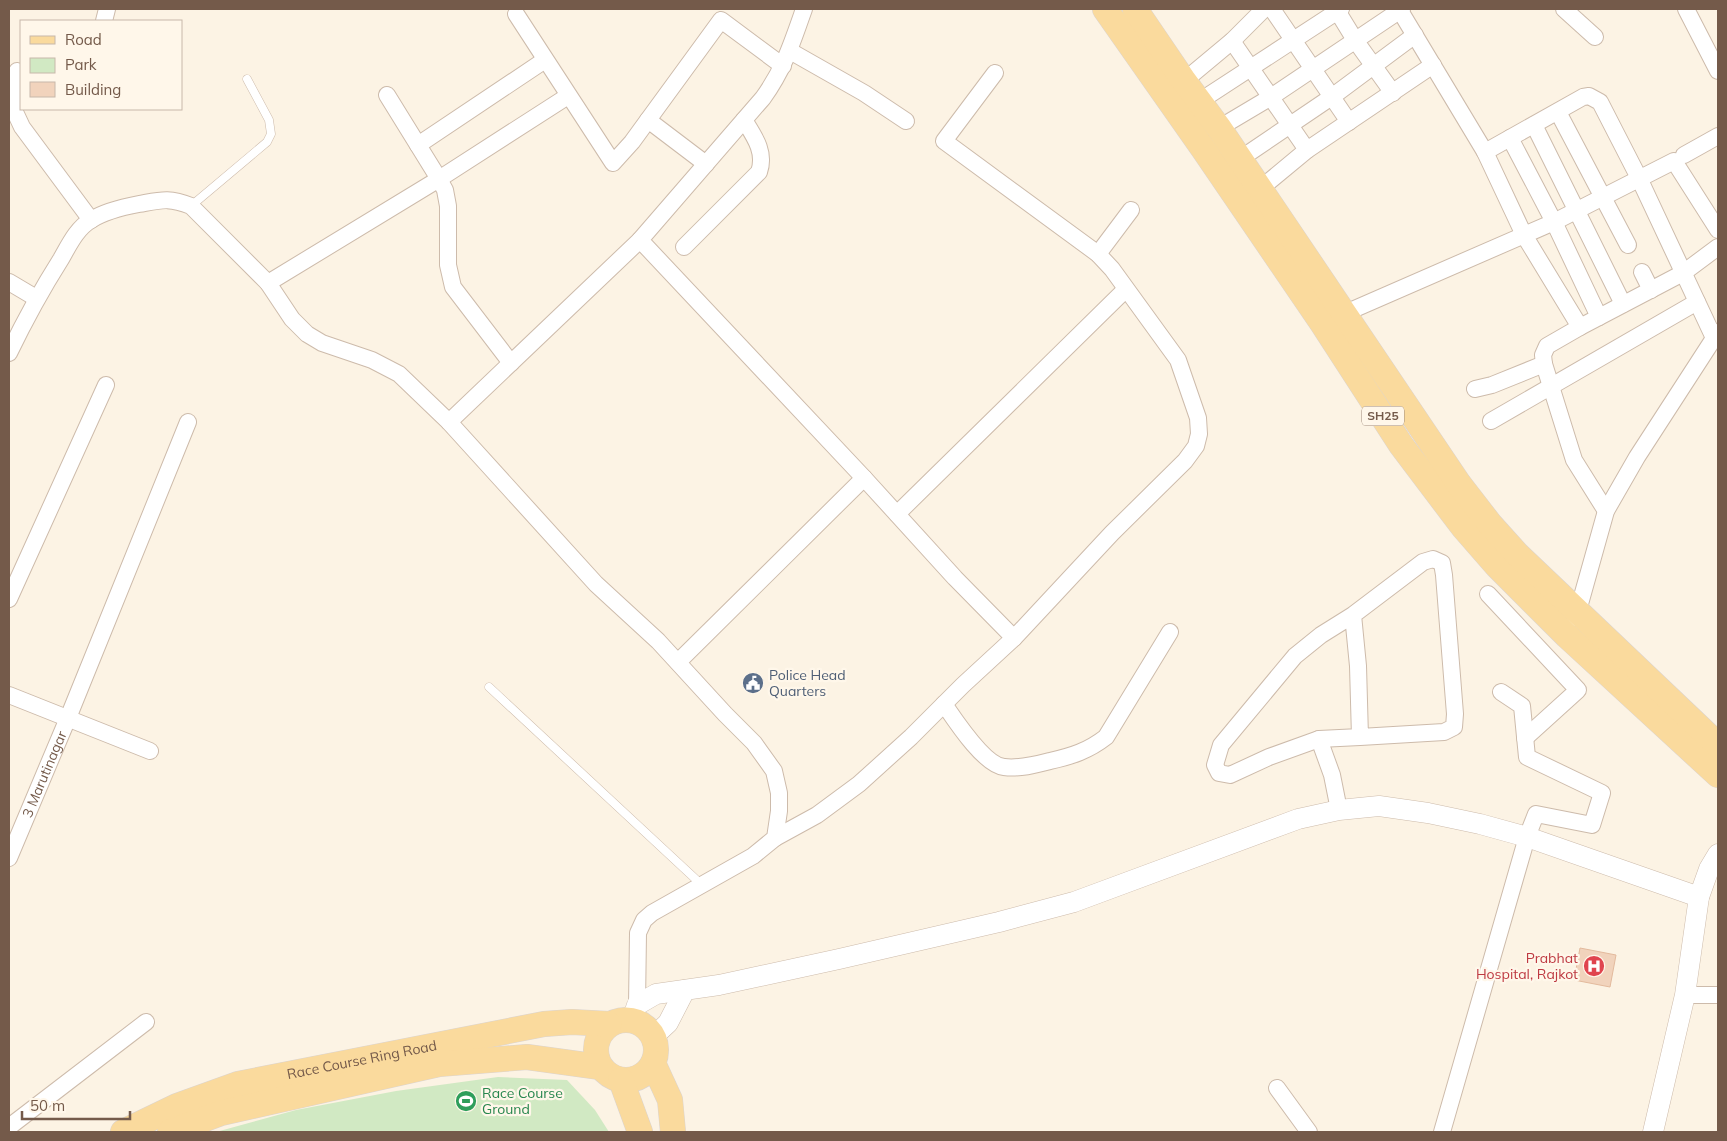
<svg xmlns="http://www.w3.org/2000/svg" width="1727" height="1141" font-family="Mulish,sans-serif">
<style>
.green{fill:#d1e9c3}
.building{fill:#f1d3bc;stroke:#e3ba9d}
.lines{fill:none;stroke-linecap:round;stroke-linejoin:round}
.service-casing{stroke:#cdbbab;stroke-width:9}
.minor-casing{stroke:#cdbbab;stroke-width:18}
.tertiary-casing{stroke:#cdbbab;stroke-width:21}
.primary-casing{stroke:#dbd4d0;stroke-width:26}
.service{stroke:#fff;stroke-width:8}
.minor{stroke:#fff;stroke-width:16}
.tertiary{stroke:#fff;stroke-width:20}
.primary{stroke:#fada9d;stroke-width:25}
.labels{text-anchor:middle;stroke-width:4.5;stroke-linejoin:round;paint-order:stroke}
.shield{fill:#fff7ea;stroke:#9e897a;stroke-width:1}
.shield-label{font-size:12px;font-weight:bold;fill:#745a4a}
.service-label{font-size:14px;fill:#4e5e75;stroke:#fff7ea;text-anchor:start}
.street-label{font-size:14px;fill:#745a4a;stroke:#fff7ea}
.health-label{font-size:14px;fill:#be3a42;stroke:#fff7ea;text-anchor:end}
.leisure-label{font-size:14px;fill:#27864d;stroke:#fff7ea;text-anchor:start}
</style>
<rect width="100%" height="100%" fill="#fcf3e4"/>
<!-- green -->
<path class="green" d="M498 1077 567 1080 595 1110 609 1132H216L296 1110 396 1091Z"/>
<!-- building -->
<path class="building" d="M1580 948 1616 955 1610 987 1574 980Z"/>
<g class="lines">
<!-- service casing -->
<g class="service-casing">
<g id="service">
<path d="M191 206 267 142 271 134 269 120 247 79"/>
<path d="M489 687 702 885"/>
</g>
</g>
<!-- minor casing -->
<g class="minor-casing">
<g id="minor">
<path d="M1272 9 1349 122"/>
<path d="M1336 9 1355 40 1393 93"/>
<path d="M1399 9 1485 152 1524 235 1580 327"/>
<path d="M1564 9 1595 37"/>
<path d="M1686 9 1718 71"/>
<path d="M516 14 613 163 632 142 648 120 706 164"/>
<path d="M104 21 107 9"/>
<path d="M1232 41 1307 150"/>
<path d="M790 51 864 93 906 121"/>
<path d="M17 71 15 96V112L22 127 91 220"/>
<path d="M995 73 944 141 1098 254 1112 269 1178 360 1198 418 1199 434 1196 446 1185 461 1112 533 1014 638"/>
<path d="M1178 86 1232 41 1264 9"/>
<path d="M387 95 439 179 445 190 448 206V265L453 287 511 363"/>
<path d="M1200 101 1341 9"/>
<path d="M1558 112 1628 245"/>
<path d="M648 120 721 20 783 66"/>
<path d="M1534 125 1623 304"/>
<path d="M1219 128 1271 97 1402 9"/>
<path d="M1510 138 1554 222 1599 317"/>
<path d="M418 145 545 60"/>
<path d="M1485 152 1583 97 1589 96 1600 102 1639 178 1714 338"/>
<path d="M1684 155 1718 136"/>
<path d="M1240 159 1333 96 1415 35"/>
<path d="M1260 189 1307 150 1433 65"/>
<path d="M684 247 759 172C766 152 754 136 744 120"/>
<path d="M1098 254 1131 210"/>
<path d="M1642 272 1651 290"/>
<path d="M9 282 36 298"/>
<path d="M268 283 439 179 568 96"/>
<path d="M1343 314 1554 222 1674 161 1718 230"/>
<path d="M9 353C25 320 42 289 61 259 69 245 77 228 91 220 105 211 123 207 139 204 161 200 169 197 191 206L268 283 292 319 307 334 322 343 372 360 399 374 449 422 596 584 658 641 725 714 754 743 774 771 779 793V811L775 838 753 856 652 913 644 920 638 933 637 1005"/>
<path d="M1475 389 1492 385 1544 364"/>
<path d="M1491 421 1697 302"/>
<path d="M449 422 640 240"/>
<path d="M1606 511 1574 460 1544 364 1543 355 1547 346 1580 327 1683 273 1718 247"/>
<path d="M897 514 1126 289"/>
<path d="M1488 594 1578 690 1525 738"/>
<path d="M9 599 106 385"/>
<path d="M1353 615 1358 666 1360 737 1319 739 1269 757 1230 775 1219 773 1215 765 1221 745 1295 656 1321 635 1353 615 1423 562 1433 559 1442 563 1444 575 1455 714 1454 727 1444 732 1360 737"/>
<path d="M1576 618 1606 511 1637 457 1718 332"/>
<path d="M678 662 864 478"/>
<path d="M9 695 150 751"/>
<path d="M944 704C955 720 984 765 1004 767 1019 769 1035 765 1050 761 1072 756 1088 751 1106 737L1170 632"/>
<path d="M1319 739 1332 775 1339 810"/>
<path d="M775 838 817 815 859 784 911 737 963 685 1014 638 955 578 864 478 640 240 763 98C784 69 792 43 804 9"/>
<path id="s1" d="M9 858 68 718 188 422"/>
<path d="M1685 995H1718"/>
<path d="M1277 1088 1309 1132"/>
<path d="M9 1127 146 1022"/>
<path d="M1442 1132 1527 837 1536 814 1592 825 1602 793 1527 757 1522 706 1501 692"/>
</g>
</g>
<!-- tertiary casing -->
<g class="tertiary-casing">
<g id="tertiary">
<path d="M632 1020 637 1005 656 994 719 985 839 959 999 922 1074 902 1298 819 1339 810 1379 806 1428 813 1480 824 1527 837 1699 897"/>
<path d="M653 1037 668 1023 685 990"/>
<path d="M1653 1132 1685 995 1699 897 1709 869 1718 854"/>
</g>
</g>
<!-- primary casing -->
<g class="primary-casing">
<g id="primary">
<path d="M1105 9 1204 150 1322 323 1401 445 1463 527 1497 566 1567 636 1718 775"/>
<path d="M1135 9 1184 81 1219 128 1459 484 1490 524 1517 554 1718 745"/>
<circle cx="626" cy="1050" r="30"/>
<path d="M653 1063 670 1100 673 1132"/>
<path d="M621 1080 640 1132"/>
<path id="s2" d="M123 1132 177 1106 238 1084 544 1024 572 1022 609 1024"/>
<path d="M170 1132 221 1113 439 1064 527 1057 600 1067"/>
</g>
</g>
<!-- service -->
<use href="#service" class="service"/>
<!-- minor -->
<use href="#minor" class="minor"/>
<!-- tertiary -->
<use href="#tertiary" class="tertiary"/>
<!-- primary -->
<use href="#primary" class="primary"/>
</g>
<!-- icons -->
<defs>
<g id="civic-disc" transform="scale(1.125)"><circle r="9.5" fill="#5c6f8a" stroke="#fff7ea"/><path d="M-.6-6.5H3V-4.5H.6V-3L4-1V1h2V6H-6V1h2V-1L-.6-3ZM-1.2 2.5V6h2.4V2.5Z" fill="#fff"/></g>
<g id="hospital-disc" transform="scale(1.125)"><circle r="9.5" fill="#e0444e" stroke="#fff7ea"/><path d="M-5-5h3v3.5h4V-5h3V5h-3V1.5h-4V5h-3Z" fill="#fff"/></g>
<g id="stadium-disc" transform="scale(1.125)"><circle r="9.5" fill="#2e9e5b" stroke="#fff7ea"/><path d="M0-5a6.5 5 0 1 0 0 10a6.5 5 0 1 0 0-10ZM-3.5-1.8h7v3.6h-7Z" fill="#fff"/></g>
</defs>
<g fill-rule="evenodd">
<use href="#civic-disc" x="753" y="683"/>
<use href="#hospital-disc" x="1594" y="966"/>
<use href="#stadium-disc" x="466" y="1101"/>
</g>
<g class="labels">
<!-- shield labels -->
<rect class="shield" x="1362" y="406.5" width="42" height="19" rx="4"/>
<g class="shield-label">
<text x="1383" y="420">SH25</text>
</g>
<!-- service labels -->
<g class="service-label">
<text x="769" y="680">Police Head<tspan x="769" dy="16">Quarters</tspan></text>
</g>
<!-- street labels -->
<g class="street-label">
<text dy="5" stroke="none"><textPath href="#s1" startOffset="91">3 Marutinagar</textPath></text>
<text dy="5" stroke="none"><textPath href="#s2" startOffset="251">Race Course Ring Road</textPath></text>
</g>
<!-- health labels -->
<g class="health-label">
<text x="1578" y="963">Prabhat<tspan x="1578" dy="16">Hospital, Rajkot</tspan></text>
</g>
<!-- leisure labels -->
<g class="leisure-label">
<text x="482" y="1098">Race Course<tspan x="482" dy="16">Ground</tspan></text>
</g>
</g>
<!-- border -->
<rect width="1727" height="1141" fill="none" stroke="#745a4a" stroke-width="20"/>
<!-- legend -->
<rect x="20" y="20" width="162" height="90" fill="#fff7ea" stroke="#c7b8aa"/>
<rect x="30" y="36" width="25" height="8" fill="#fada9d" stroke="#c7b8aa"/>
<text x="65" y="45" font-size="15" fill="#745a4a">Road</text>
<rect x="30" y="58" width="25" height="15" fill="#d1e9c3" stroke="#c7b8aa"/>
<text x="65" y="70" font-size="15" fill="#745a4a">Park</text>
<rect x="30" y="82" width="25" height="15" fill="#f1d3bc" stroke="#c7b8aa"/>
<text x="65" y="95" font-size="15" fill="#745a4a">Building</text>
<!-- scale -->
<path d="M22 1111v8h108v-8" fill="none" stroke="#745a4a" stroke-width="2.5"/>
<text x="30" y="1111" font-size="15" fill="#745a4a" stroke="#fff7ea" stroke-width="4" paint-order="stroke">50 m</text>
</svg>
